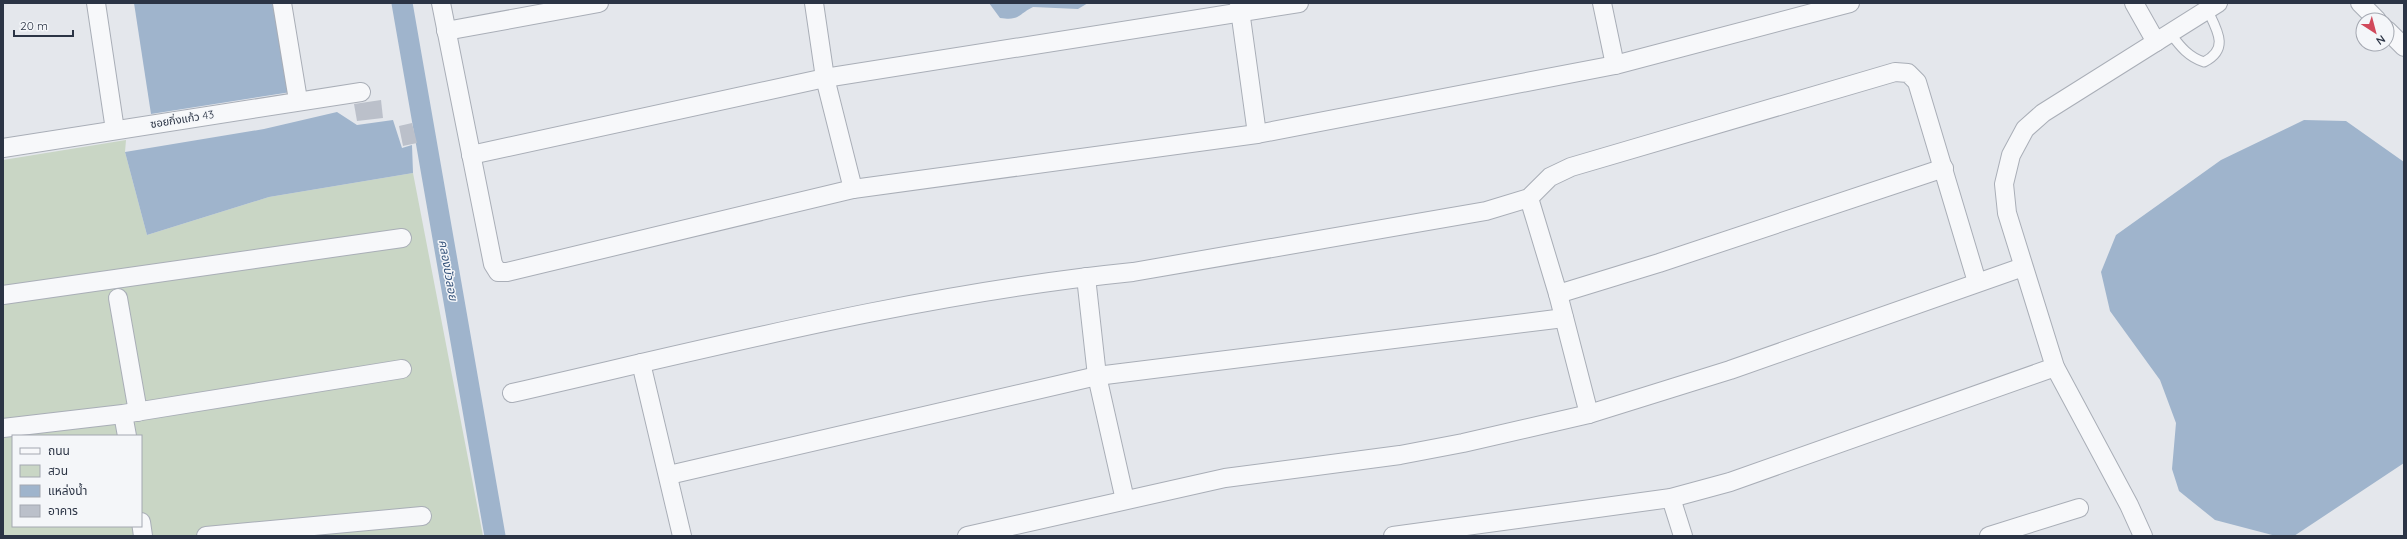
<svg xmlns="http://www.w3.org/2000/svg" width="2407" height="539" font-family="Quicksand,'Noto Sans Thai',sans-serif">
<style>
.green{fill:#c9d6c5;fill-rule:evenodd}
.water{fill:#9fb4cc}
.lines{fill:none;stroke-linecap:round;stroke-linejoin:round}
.canal{stroke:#9fb4cc;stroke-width:21}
.building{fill:#bbc0ca}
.service-casing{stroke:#a9aeb7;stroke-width:11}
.minor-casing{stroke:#a9aeb7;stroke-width:20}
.service{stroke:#f7f8fa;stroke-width:9}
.minor{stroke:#f7f8fa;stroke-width:18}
.labels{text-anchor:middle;stroke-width:3;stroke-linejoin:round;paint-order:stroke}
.street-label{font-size:11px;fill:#2b3445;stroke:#f4f6f9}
.water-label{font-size:12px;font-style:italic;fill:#34527a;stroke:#f4f6f9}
</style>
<rect width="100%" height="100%" fill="#e4e7ec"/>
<!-- green -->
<path class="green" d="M126 140 125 152 147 235 269 197 413 173 483 536H3V160ZM13 436H141V526H13Z"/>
<!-- water -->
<g class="water">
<path d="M134 3H276L291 92 151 114Z"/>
<path d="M989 3H1088L1078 9 1033 7C1017 15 1020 21 1000 18Z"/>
<path d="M337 112 357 125 393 120 402 148 412 145 413 173 269 197 147 235 125 152 264 129Z"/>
<path d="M2304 120 2346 121 2404 162V463L2294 536H2276L2215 520 2179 491 2172 469 2176 423 2160 380 2110 311 2101 272 2116 235 2221 160Z"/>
</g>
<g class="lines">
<!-- canal -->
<path class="canal" d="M402 3 495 536"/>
</g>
<!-- building -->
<g class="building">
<path d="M381 100 383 118 357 121 354 104Z"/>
<path d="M412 123 417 143 403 146 399 126Z"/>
</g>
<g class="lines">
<!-- service casing -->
<g class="service-casing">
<path id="service" d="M2170 33C2180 46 2188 57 2204 62 2230 49 2217 30 2207 9"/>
</g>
<!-- minor casing -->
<g class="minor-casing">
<g id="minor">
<path d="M96 3 115 130"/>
<path d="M282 3 298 100"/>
<path d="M441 3 493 264 498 272H507L853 189 1257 134 1615 65 1850 3"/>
<path d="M814 3 825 78 853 189"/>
<path d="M1239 3 1257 134"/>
<path d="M1602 3 1615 65"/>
<path d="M2134 3 2156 42"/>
<path d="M2360 3 2377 20"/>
<path d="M2387 30 2404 47"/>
<path d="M446 31 599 3"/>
<path d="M3 148 361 92"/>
<path d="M471 155 825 78 1299 3"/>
<path d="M1529 198 1558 294 1589 414"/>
<path d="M1086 277 1097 376 1125 500"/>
<path d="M1558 294 1659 263 1944 168"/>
<path d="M3 295 402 238"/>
<path d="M118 298 138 412"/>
<path d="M641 363 682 536"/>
<path d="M512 393C718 346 923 293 1133 272L1486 211 1529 198 1550 177 1571 167 1895 72 1908 73 1917 82 1977 282"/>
<path d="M123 414 127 436"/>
<path d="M3 428 123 414 402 369"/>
<path d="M669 475 1097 376 1564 318"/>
<path d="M1671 498 1683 536"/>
<path d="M141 522 143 536"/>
<path d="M206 536 422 516"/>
<path d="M967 536 1225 478 1400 455 1463 443 1589 414 1730 370 2023 267"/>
<path d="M1393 536 1671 498 1730 482 2055 367"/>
<path d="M1989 536 2079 508"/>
<path d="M2143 536 2129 505 2055 367 2007 213 2004 184 2011 155 2025 129 2043 113 2218 3"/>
</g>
</g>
<!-- service -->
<use href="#service" class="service"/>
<!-- minor -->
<use href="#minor" class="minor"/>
</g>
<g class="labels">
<!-- street labels -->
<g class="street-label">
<text transform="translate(182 119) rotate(-9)" y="4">ซอยกิ่งแก้ว 43</text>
</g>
<!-- water labels -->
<g class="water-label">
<text transform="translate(448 270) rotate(80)" y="4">คลองบัวลอย</text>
</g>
</g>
<!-- border -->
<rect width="2407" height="539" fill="none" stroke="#2b3445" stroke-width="8"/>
<!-- legend -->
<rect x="12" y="435" width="130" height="92" fill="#f4f6f9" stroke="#a4a8b1"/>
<rect x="20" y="448" width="20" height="6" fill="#f7f8fa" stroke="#a4a8b1"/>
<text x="48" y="455" font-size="12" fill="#2b3445">ถนน</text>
<rect x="20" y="465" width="20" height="12" fill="#c9d6c5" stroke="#a4a8b1"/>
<text x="48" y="475" font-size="12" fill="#2b3445">สวน</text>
<rect x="20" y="485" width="20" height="12" fill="#9fb4cc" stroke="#a4a8b1"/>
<text x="48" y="495" font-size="12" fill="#2b3445">แหล่งน้ำ</text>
<rect x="20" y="505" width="20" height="12" fill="#bbc0ca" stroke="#a4a8b1"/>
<text x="48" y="515" font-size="12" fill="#2b3445">อาคาร</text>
<!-- north arrow -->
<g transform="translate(2375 32) rotate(144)"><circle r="19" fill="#f4f6f9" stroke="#a4a8b1"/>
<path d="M0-3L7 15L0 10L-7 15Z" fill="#d1495b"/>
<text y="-6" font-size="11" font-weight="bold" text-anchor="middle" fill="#2b3445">N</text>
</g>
<!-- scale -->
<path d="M14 30v6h59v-6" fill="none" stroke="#2b3445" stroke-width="2"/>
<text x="20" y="30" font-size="12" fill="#2b3445" stroke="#f4f6f9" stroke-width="3" paint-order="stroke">20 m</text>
</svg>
